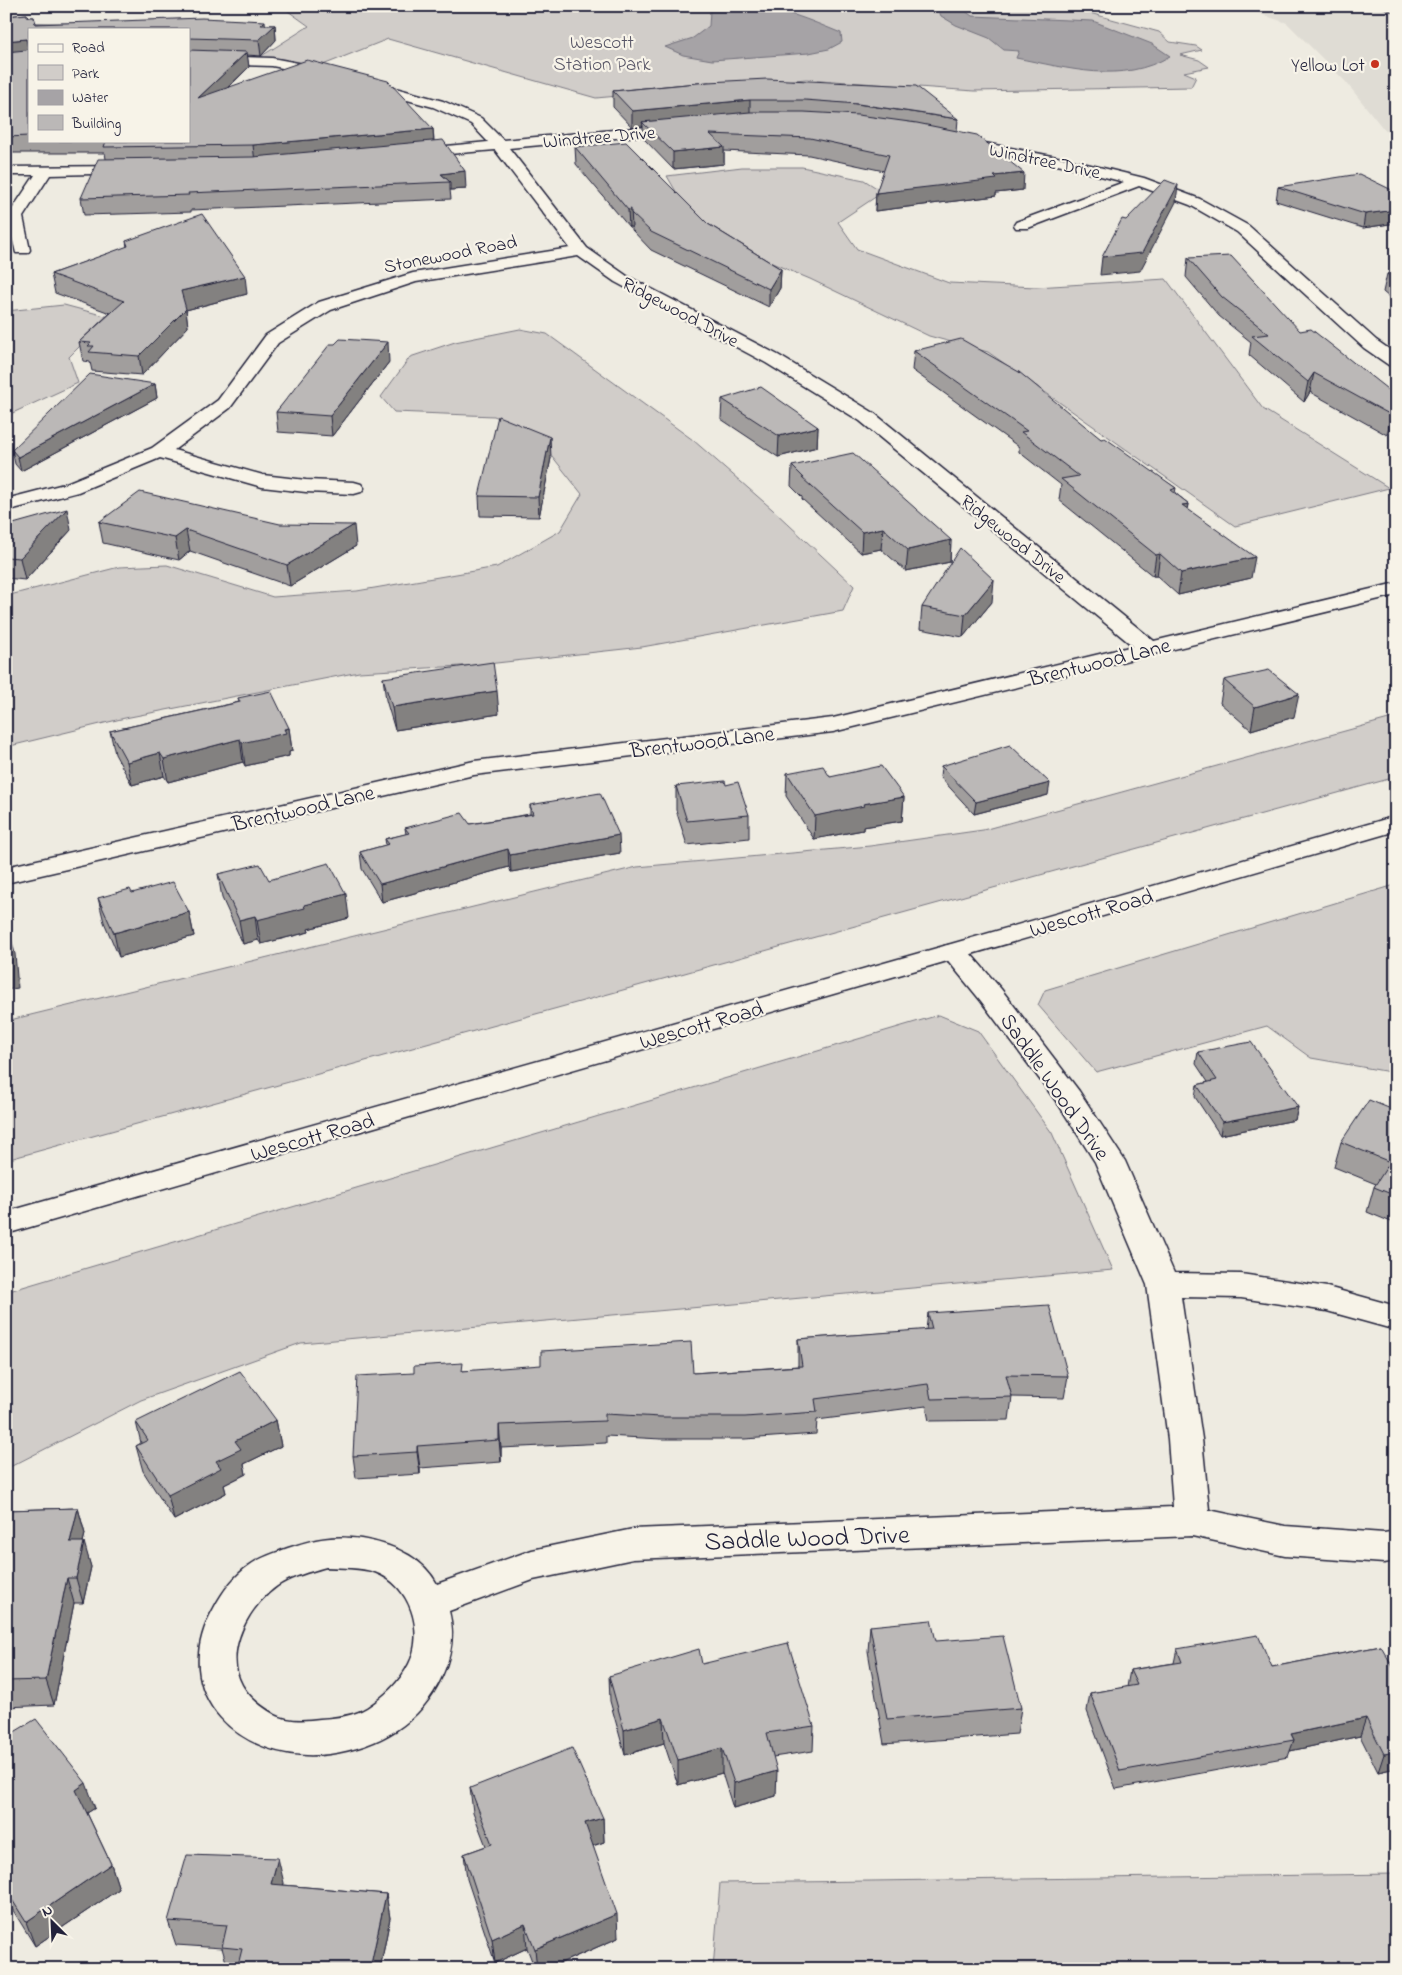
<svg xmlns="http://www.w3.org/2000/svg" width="1402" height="1975" font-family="'Indie Flower',sans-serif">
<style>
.built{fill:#dfdcd4}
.green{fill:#d1cdc9;stroke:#7a7882}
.water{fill:#a6a3a6;stroke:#716f7b}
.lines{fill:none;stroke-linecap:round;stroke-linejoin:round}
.service-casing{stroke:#22223b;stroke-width:4}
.minor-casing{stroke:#22223b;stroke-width:3}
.tertiary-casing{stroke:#22223b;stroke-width:3}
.service{fill:#f7f3e8;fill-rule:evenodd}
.minor{fill:#f7f3e8;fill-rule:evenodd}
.tertiary{fill:#f7f3e8;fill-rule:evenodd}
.wall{fill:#a19e9d;stroke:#22223b;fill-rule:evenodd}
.shaded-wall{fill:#838180;stroke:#22223b}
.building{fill:#bbb8b7;stroke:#22223b}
.poi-dot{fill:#c8321e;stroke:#f7f3e8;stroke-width:2}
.labels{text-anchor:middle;stroke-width:4.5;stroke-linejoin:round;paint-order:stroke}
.far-park-label{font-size:19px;fill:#575566;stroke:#f7f3e8}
.far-poi-label{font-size:19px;fill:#22223b;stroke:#f7f3e8;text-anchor:end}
.far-street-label{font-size:19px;fill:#22223b;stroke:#f7f3e8}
.street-label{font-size:22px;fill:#22223b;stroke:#f7f3e8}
.near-street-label{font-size:26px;fill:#22223b;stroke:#f7f3e8}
</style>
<rect width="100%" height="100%" fill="#eeebe1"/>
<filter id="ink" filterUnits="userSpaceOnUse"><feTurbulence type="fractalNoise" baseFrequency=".02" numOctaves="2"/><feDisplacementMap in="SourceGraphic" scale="10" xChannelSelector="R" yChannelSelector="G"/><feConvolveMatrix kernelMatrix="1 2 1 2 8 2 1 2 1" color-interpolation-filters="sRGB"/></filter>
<g filter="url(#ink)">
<!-- built -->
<path class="built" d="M1237 6H1396V138L1382 127 1346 82 1287 23Z"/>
<!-- green -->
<g class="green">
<path d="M281 6H1064L1159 32 1170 42 1196 46 1202 50 1180 55 1199 60 1209 67 1184 72 1196 77 1191 87 974 91 806 79 596 98 388 39 318 67 260 57 309 26Z"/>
<path d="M742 167H802L864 180 883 192 838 222 857 249 949 283 1036 287 1166 279 1263 409 1389 488 1235 526 988 352 929 336 810 279 748 253 692 219 667 176Z"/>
<path d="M64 305 109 317 69 357 78 383 6 416V311Z"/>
<path d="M520 329 547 334 693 440 772 509 854 586 843 611 642 647 478 665 359 672 125 718 6 747V596L119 567 167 565 273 597 357 591 497 567 560 531 582 494 533 432 494 416 394 412 381 397 410 357 455 342Z"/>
<path d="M1396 717V777L6 1160V1021L637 867 870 846 983 830Z"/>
<path d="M1395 885 1396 1073 1311 1058 1267 1026 1096 1072 1038 1005 1045 990Z"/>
<path d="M939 1015 978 1031 1052 1133 1113 1270 301 1343 141 1400 6 1469V1292Z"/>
<path d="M1396 1874V1969H713L720 1883Z"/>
</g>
<!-- water -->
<g class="water">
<path d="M743 6C778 6 809 20 841 33L842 42 829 49 809 53 712 60 683 55 665 47 693 38 709 26 710 11Z"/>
<path d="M964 10 972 16 1093 21 1152 44 1170 56C1122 85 1068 68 1016 58L1019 51 1004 50 989 38 956 25 941 16 939 11Z"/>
</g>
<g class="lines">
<!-- service casing -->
<g class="service-casing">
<path id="service" d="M1383 6H1396V12Z"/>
</g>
<!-- minor casing -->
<g class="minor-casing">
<g id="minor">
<path d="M189 55 272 58 314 66 443 101 481 118 503 140 680 124 685 125 687 128 685 131 680 132 509 148 587 248 627 276 778 355 874 413 1154 641 1396 583V595L833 732 474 775 6 883V867L474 761 833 718 1133 646 860 421 766 363 615 282 578 256 416 282 331 310 278 343 230 408 174 450 263 475 306 480 354 482 361 484 364 488 361 492 354 494 306 492 262 487 160 458 78 492 6 511V499L64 484 152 448 218 400 266 335 319 302 413 273 570 248 495 150 415 157 410 156 408 153 410 150 415 149 488 142 471 124 433 107 308 73 272 66 189 63Z"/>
<path d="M959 138 1062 158 1144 178 1200 199 1249 226 1376 340 1396 354V367L1390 366 1364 348 1237 232 1190 205 1139 186 1028 228H1016L1014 225 1016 222 1124 182 1062 166 954 145 952 142 954 139Z"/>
<path d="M130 166 135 167 137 170 135 173 50 175 23 217 30 250 28 253H16L7 217 35 175H6V167Z"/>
<path d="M954 944 964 946 1001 989 1079 1091 1125 1161 1174 1273 1241 1274 1327 1287 1396 1306V1330L1327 1311 1241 1298 1181 1297 1202 1439 1209 1510 1285 1526 1384 1533 1396 1531V1561L1384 1563 1285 1556 1192 1536 633 1559 533 1580 449 1611C455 1634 452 1654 442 1676 421 1723 379 1747 329 1754 242 1765 165 1694 214 1608 223 1591 234 1576 250 1565 261 1557 275 1553 288 1548 314 1539 333 1535 361 1539 391 1544 422 1556 437 1584L532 1550 633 1529 1173 1507 1168 1439 1147 1285 1095 1162 1059 1105 981 1001 941 952 944 946ZM326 1567C342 1568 360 1567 375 1572 411 1585 425 1632 409 1664 400 1682 384 1697 367 1708 354 1716 336 1718 320 1719 306 1721 288 1722 275 1715 262 1707 250 1699 242 1685 223 1651 249 1606 277 1586 292 1576 309 1572 326 1567Z"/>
</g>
</g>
<!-- tertiary casing -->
<g class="tertiary-casing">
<path id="tertiary" d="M1396 816V831L6 1234V1212L944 946Z"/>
</g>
<!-- service -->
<use href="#service" class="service"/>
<!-- minor -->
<use href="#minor" class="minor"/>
<!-- tertiary -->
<use href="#tertiary" class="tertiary"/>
</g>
<!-- wall -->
<g class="wall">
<path d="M27 14 28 17H34L36 23 275 25 276 40 261 56 247 55 249 67 228 88 433 129 434 141 466 189 450 190 451 199 191 210V212L84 215 81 198 106 159 105 153H6V16ZM29 29H189V141H29Z"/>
<path d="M708 82 958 119 957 131 1023 190 996 193V196L875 211 876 193 884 171 809 155 724 151V164L673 169 643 138V126L632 127 613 107V91Z"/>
<path d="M575 147 708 224 781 269 780 288 769 307 651 250 632 230V227H629L576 164Z"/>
<path d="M1278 187 1396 192V223L1363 228 1276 201Z"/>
<path d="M126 241 247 294 186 310 188 327 142 375 92 371 90 362 83 361 79 342 110 313 55 293 51 274 127 247Z"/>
<path d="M1188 258 1300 331 1396 396V421L1387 435 1310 392 1304 402 1249 355 1251 342 1219 316 1186 277Z"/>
<path d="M1396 273V303L1383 292 1387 274Z"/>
<path d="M335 344 389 362 332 436 278 432 276 412Z"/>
<path d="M914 351 1101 439 1176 488 1175 493 1189 504 1188 509 1251 578 1178 595 1157 576H1153L1059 500 1061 485 1019 452V447L912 370Z"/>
<path d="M155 384 157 398 21 471 15 464 12 450Z"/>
<path d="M722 399 818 427 817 447 778 457 721 419Z"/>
<path d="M551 458 539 517 480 516 479 496Z"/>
<path d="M792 466 951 540 950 562 906 571 881 549 861 553 802 499V497L791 486Z"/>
<path d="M99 522 356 546 290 586 190 551 179 560 103 543Z"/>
<path d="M6 526 71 530 25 580 6 578Z"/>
<path d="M992 602 963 637 920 629 922 607Z"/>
<path d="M383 678 499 714 395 730 386 700Z"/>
<path d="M1224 680 1294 717 1251 730 1220 703Z"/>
<path d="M238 698 289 728 292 751 289 752V756L245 766 243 762 168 782 164 776 132 785 115 754 110 731 239 702Z"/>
<path d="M941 766 1048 795 974 814 940 777Z"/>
<path d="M787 773 830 777 904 797 902 821 863 827V830L814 839 786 796Z"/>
<path d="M726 785 749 815V838L687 845 676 810V786Z"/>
<path d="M530 805 620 853 511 872 509 867 382 902 362 869 360 852 386 845 385 839 406 834 405 828 470 824 530 814Z"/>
<path d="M218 874 269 880 349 918 308 929 309 932 261 944 258 940 243 944 222 898Z"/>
<path d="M98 898 189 912 194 936 119 957 104 922Z"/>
<path d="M1198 1052 1298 1107 1295 1120 1220 1135 1195 1097 1197 1085 1208 1082 1196 1064Z"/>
<path d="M1396 1111V1224L1367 1212 1374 1187 1376 1184 1334 1167 1341 1142Z"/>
<path d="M928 1313 1068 1376 1064 1398 1012 1397 1009 1420 929 1421 926 1406 817 1420 816 1434 745 1439H661L606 1436V1443L501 1448V1462L420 1468V1474L356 1478 353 1456 414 1373 463 1371 693 1373 798 1366V1339L926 1330Z"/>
<path d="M276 1420 281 1446 244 1464 246 1474 224 1485 226 1493 174 1520 143 1471 136 1446 141 1443 136 1422Z"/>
<path d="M78 1508 85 1534 83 1542 91 1567 83 1603H74L54 1705 6 1707V1510Z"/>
<path d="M870 1626 936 1641 1021 1708 1017 1734 884 1744 868 1651Z"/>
<path d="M1381 1646 1396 1768 1378 1772 1360 1736 1290 1751 1288 1757 1116 1789 1087 1711 1090 1693 1127 1687 1130 1670 1174 1663 1177 1649 1272 1667Z"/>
<path d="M702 1664 814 1726 813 1751 773 1757 776 1796 733 1808 722 1773 678 1785 664 1743 625 1755 610 1701 609 1676Z"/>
<path d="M6 1737 95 1808 87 1813 111 1864 119 1889 35 1946 6 1899Z"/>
<path d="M470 1788 603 1818 604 1842 593 1846 618 1938 547 1969H535L527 1948 495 1963 467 1879 464 1854 486 1846 473 1812Z"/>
<path d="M284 1883 283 1885 386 1894 390 1918 380 1969H228L222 1948 176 1945 168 1921Z"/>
</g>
<!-- shaded-wall -->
<g class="shaded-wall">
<path d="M265 21 266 33 275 25 276 40 261 56 259 40 261 25Z"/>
<path d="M26 39 29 54 6 57V41Z"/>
<path d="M247 52 249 67 200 114 198 98Z"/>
<path d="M750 100V116L642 122 643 126 632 127V111Z"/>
<path d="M433 129 434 145 255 162 253 145Z"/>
<path d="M724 147V164L673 169V152Z"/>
<path d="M465 171 466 189 450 190V182L441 174Z"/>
<path d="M1024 173 1023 190 996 193V196L875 211 876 193 994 176Z"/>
<path d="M1178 185 1176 202 1140 271 1100 275 1102 257Z"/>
<path d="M631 209 632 227H629L628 210Z"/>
<path d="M1396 210V223L1363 228 1365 214Z"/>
<path d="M781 269 780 288 769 307V289Z"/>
<path d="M245 276 247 294 186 310 188 327 142 375 139 356 181 291Z"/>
<path d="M388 342 389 362 332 436 330 416Z"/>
<path d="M1314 373 1310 392 1304 402 1308 382Z"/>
<path d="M155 384 157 398 21 471 18 457Z"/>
<path d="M1396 408V421L1387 435 1391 415Z"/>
<path d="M818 427 817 447 778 457 779 436Z"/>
<path d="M550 437 551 458 539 517 538 497Z"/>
<path d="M1189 504 1186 524 1182 505Z"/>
<path d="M67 509 71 530 25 580 20 558Z"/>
<path d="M354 525 356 546 290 586 287 565Z"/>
<path d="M883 528 881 549 861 553 862 532Z"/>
<path d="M186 530 190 551 179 560 175 538Z"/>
<path d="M951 540 950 562 906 571 908 550Z"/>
<path d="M1160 554 1157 576H1153L1156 555Z"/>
<path d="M1255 557 1251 578 1178 595 1181 573Z"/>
<path d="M994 580 992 602 963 637 965 615Z"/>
<path d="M497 691 499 714 395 730 392 707Z"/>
<path d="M1299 694 1294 717 1251 730 1255 707Z"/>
<path d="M289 728 292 751 289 752V756L245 766 242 743Z"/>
<path d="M240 739 243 762 168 782 164 759Z"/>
<path d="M160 753 164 776 132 785 127 762Z"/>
<path d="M1050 783 1048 795 974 814 976 802Z"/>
<path d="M904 797 902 821 863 827V830L814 839 815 816 863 804Z"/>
<path d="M619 835 620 853 511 872 510 855Z"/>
<path d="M508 849 509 867 382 902 380 884Z"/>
<path d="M346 894 349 918 308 929 309 932 261 944 257 920 304 905Z"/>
<path d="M189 912 194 936 119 957 114 933Z"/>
<path d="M255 916 258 940 243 944 239 920Z"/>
<path d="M9 930 15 954 18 988 6 990V965Z"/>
<path d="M1298 1107 1295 1120 1220 1135 1222 1122Z"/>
<path d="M276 1420 281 1446 244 1464 246 1474 224 1485 226 1493 174 1520 168 1495 235 1441Z"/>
<path d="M499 1425 501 1448V1462L499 1440Z"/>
<path d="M417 1446 420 1468V1474L417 1452Z"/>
<path d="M78 1508 85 1534 77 1567 70 1542Z"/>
<path d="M84 1542 91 1567 83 1603 76 1578Z"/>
<path d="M67 1578 74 1603 54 1705 46 1680Z"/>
<path d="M663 1718 664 1743 625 1755 624 1730Z"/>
<path d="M1366 1718 1360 1736 1290 1751 1294 1740 1291 1734Z"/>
<path d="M722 1748V1773L678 1785V1760Z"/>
<path d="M1396 1752V1768L1378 1772 1384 1754Z"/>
<path d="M777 1771 776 1796 733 1808 734 1783Z"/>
<path d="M86 1783 95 1808 84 1815 76 1790Z"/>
<path d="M603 1818 604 1842 586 1848 585 1823Z"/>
<path d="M278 1858 284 1883 277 1909 271 1884Z"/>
<path d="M111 1864 119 1889 35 1946 26 1922Z"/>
<path d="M386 1894 390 1918 380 1969H370Z"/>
<path d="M617 1914 618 1938 547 1969H537L535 1949Z"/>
<path d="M525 1924 527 1948 495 1963 492 1939Z"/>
</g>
<!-- building -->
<g class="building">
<path d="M27 14V17H34L35 24 202 18 265 21 261 25H275L259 40 189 38V29H29V136L6 137V52L26 50 28 49V41L26 39 6 41V16Z"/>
<path d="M189 50 247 52 198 98 307 60 388 81 433 129 253 145 104 147 106 141H189Z"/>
<path d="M767 79 916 86 958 119 858 104 805 100H750L632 111 613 91 708 82Z"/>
<path d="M750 112H804L858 115 917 123 977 135 1024 173 994 176 997 179 876 193 889 155 810 138 710 134 724 147 673 152 642 122Z"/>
<path d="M443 140 465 171 441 174 450 182 188 193 189 195 81 198 98 159 253 157Z"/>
<path d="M626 142 708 224 781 269 769 289 651 232 631 213V209L628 210 575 147Z"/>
<path d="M1359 174 1396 192V210L1365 214 1278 187Z"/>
<path d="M1165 180 1178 185 1142 253 1102 257 1122 219 1126 220Z"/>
<path d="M202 214 245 276 181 291 186 309 139 356 89 352 94 346H88L91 343 79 342 124 301 51 274 128 246 126 241Z"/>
<path d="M1231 256 1300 331 1311 329 1396 396V408L1391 415 1314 373 1308 382 1252 336 1269 334 1222 297 1188 258Z"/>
<path d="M1396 273V281L1387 274Z"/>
<path d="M340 339 388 342 330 416 276 412 330 344H335Z"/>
<path d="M961 339 1019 372 1101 439 1105 438 1176 488 1171 490 1189 504 1182 505 1255 557 1181 573 1160 554 1156 555 1061 479 1079 476 1021 432 1027 431 914 351Z"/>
<path d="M90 374 155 384 18 457 12 450Z"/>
<path d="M761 387 818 427 779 436 722 399Z"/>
<path d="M498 416 550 437 538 497 479 496Z"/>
<path d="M853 453 951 540 908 550 883 528 862 532 802 478H804L792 466Z"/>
<path d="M140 492 280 524 354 525 287 565 186 530 175 538 99 522Z"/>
<path d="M67 509 20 558 6 557V526Z"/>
<path d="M960 548 994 580 965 615 922 607Z"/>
<path d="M493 662 497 691 392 707 383 678Z"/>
<path d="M1269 670 1299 694 1255 707 1224 680Z"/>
<path d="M271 691 289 728 284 729 286 733 242 743 240 739 164 759 160 753 127 762 110 731 240 702 238 698Z"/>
<path d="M1010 745 1050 783 976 802 941 766Z"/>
<path d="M823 766 830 777 881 766 904 797 863 804 864 806 815 816 787 773Z"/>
<path d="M725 781 726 785 738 782 749 815 687 821 676 786Z"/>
<path d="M600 793 619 835 510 855 508 849 380 884 360 852 389 844 385 839 409 833 405 828 462 813 470 824 533 814 530 805Z"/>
<path d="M329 863 346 894 304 905 305 908 257 920 255 916 239 920 218 874 260 864 269 880Z"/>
<path d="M173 882 189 912 114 933 98 898 130 889 132 893Z"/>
<path d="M6 930H9L11 964 6 965Z"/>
<path d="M1251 1042 1298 1107 1222 1122 1197 1085 1217 1080 1198 1052Z"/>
<path d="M1369 1100 1396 1111V1196L1374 1187 1390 1162 1341 1142Z"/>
<path d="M1049 1305 1068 1376 1006 1375 1012 1397 931 1399 928 1384 815 1399 817 1412 745 1417H661L605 1414V1421L499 1425V1440L417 1446V1452L353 1456 357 1376 414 1373V1366L463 1363 462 1371 541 1365V1351L691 1342 693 1373 802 1366 798 1339 932 1329 928 1313Z"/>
<path d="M240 1371 276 1420 235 1441 241 1449 216 1461 221 1468 168 1495 136 1446 148 1440 136 1422Z"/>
<path d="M78 1508 70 1542H84L76 1578H67L46 1680 6 1681V1510Z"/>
<path d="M931 1620 936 1641 1003 1636 1021 1708 887 1719 870 1626Z"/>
<path d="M1258 1635 1272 1667 1381 1646 1394 1669H1396V1752L1384 1754 1366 1718 1291 1734 1294 1740 1120 1771 1090 1693 1137 1685 1130 1670 1182 1662 1177 1649Z"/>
<path d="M788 1643 814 1726 767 1733 777 1771 734 1783 722 1748 678 1760 663 1718 624 1730 609 1676 699 1649 702 1664Z"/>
<path d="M36 1719 86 1783 76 1790 111 1864 26 1922 6 1890V1737Z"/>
<path d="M572 1748 603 1818 585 1823 617 1914 535 1949 525 1924 492 1939 464 1854 492 1844 470 1788Z"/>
<path d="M187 1855 278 1858 271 1884 386 1894 370 1969H237L242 1949 222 1947 227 1925 168 1921Z"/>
</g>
</g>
<!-- markers -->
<circle class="poi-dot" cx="1375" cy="64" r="5"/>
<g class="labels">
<!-- far-park labels -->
<g class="far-park-label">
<text x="602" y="48">Wescott<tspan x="602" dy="22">Station Park</tspan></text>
</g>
<!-- far-poi labels -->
<g class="far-poi-label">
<text x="1365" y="71">Yellow Lot</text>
</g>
<!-- far-street labels -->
<g class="far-street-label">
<text transform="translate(599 136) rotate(-5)" y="7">Windtree Drive</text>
<text transform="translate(1045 160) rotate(12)" y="7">Windtree Drive</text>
<text transform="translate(450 253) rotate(-11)" y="7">Stonewood Road</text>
<text transform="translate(681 311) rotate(28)" y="7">Ridgewood Drive</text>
<text transform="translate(1014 538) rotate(39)" y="7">Ridgewood Drive</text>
</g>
<!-- street labels -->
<g class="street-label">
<text transform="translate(1099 661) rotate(-14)" y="8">Brentwood Lane</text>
<text transform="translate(702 741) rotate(-7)" y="8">Brentwood Lane</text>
<text transform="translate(303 807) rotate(-13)" y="8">Brentwood Lane</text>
<text transform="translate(1091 912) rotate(-16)" y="8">Wescott Road</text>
<text transform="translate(701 1024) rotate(-16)" y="8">Wescott Road</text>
<text transform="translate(1056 1086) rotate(55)" y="8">Saddle Wood Drive</text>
<text transform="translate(312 1136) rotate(-16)" y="8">Wescott Road</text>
</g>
<!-- near-street labels -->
<g class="near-street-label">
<text transform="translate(807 1537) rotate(-2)" y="9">Saddle Wood Drive</text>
</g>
</g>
<!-- margin -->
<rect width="1402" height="1975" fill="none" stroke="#f7f3e8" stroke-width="25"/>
<rect x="12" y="12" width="1377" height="1950" fill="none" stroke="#22223b" stroke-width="2" filter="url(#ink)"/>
<!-- legend -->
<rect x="28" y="28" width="162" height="115" fill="#f7f3e8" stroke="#a29fa3"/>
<rect x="38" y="44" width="25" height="8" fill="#f7f3e8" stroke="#a29fa3"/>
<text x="72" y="52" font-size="15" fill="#22223b">Road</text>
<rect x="38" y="65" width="25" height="15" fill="#d1cdc9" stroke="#a29fa3"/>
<text x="72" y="78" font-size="15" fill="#22223b">Park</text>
<rect x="38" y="90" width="25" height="15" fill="#a6a3a6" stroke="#a29fa3"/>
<text x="72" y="102" font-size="15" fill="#22223b">Water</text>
<rect x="38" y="115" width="25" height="15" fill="#bbb8b7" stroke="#a29fa3"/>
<text x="72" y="128" font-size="15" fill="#22223b">Building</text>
<!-- north arrow -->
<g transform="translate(52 1922) rotate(336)" stroke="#f7f3e8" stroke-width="4" paint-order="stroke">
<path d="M0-4L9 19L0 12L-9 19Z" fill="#22223b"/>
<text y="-8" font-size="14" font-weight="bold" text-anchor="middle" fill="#22223b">N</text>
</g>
</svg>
